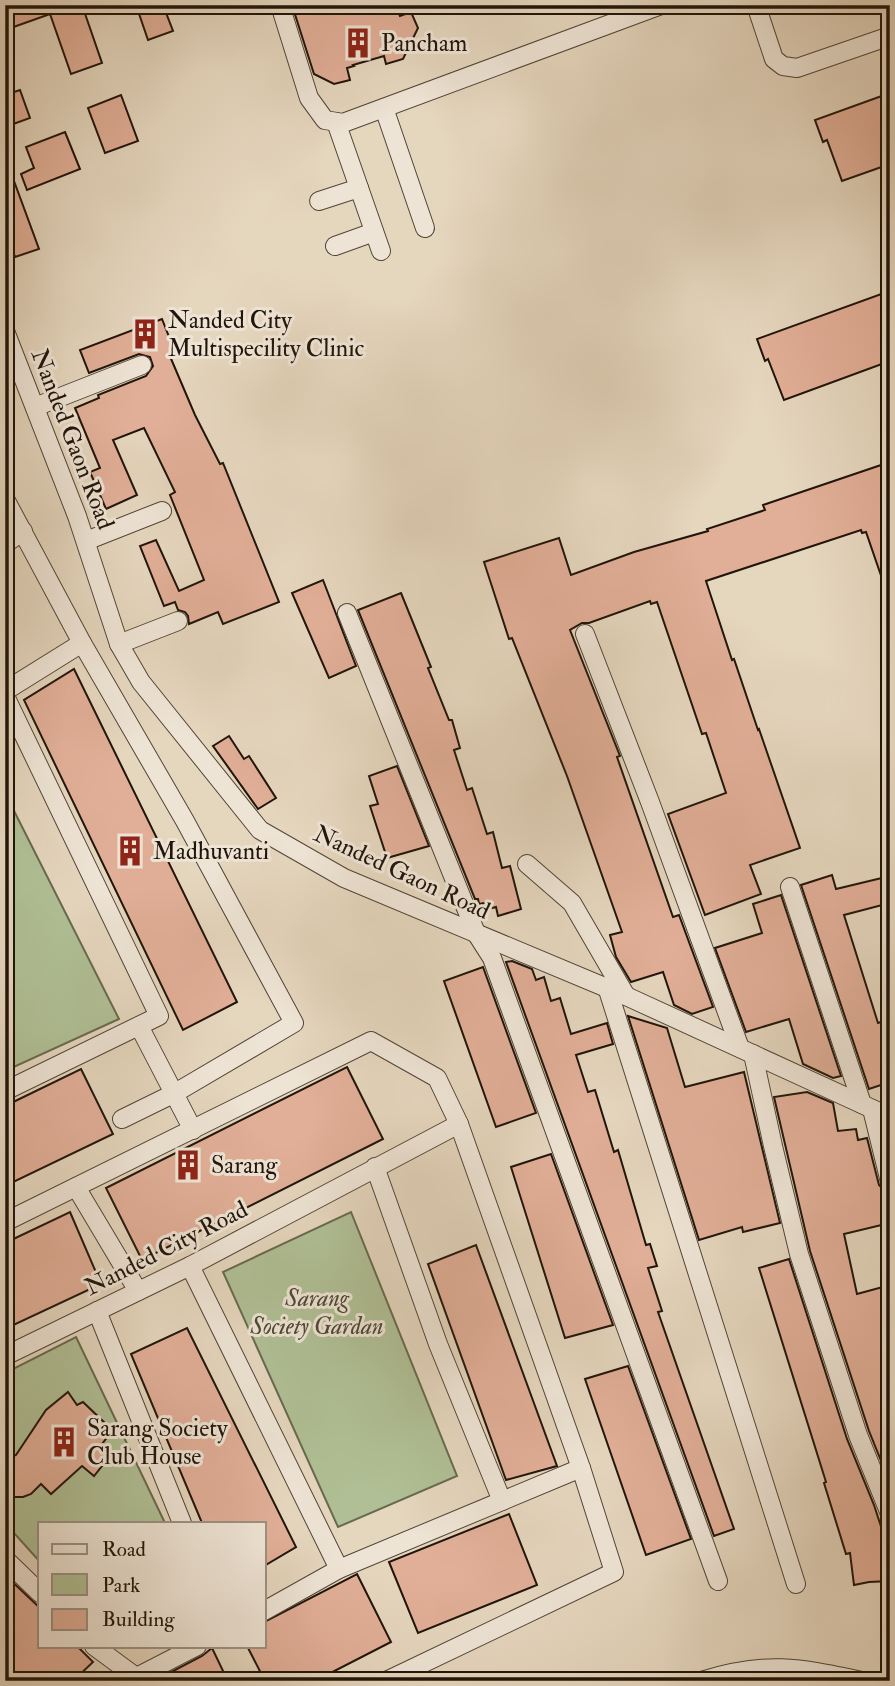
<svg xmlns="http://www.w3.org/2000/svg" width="895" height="1686" font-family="'IM FELL Double Pica',serif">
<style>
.green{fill:#b0bf95;stroke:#686a50;stroke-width:2}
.building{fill:#e1ae97;stroke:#20150a;stroke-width:2}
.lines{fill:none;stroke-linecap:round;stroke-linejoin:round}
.minor-casing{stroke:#514537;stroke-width:20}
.minor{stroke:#eee4d5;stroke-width:18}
.labels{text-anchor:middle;stroke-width:6;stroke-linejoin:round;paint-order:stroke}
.poi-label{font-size:24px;fill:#20150a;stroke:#eee4d5;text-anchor:start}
.street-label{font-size:24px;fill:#20150a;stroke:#eee4d5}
.park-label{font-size:24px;font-style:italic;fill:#4b4834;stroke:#eee4d5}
</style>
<rect width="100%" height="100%" fill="#e5d6be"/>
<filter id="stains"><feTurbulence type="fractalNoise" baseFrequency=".00286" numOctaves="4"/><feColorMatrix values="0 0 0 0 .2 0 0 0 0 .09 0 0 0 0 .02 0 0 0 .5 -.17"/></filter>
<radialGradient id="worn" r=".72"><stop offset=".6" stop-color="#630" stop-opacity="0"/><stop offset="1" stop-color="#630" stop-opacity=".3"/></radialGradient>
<!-- green -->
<g class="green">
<path d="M5 793 119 1019 5 1071Z"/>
<path d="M351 1212 457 1476 338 1527 223 1272Z"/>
<path d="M76 1337 165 1523H40V1562L5 1523V1373Z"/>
</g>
<!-- building -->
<g class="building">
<path d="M5 5H82L102 63 71 74 50 14 5 30Z"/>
<path d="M136 5H163L173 31 148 40Z"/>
<path d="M292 5H396L400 16 411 12 418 28 403 59 386 64 384 56 353 65 354 66 347 68 350 80 334 84 314 74Z"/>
<path d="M20 90 30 118 5 127V95Z"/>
<path d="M890 93V164L842 181 827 140 823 142 815 120Z"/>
<path d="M121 95 138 141 105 153 88 108Z"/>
<path d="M65 132 80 169 27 190 21 174 34 168 26 147Z"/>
<path d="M7 162 39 249 15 257 5 230Z"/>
<path d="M884 293 890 309V361L784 400 768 359 765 361 757 339Z"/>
<path d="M162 319 175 352 169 354 195 415 220 464 223 463 279 602 223 624 218 612 189 624 188 616 185 612 178 610 175 602 164 606 140 546 156 540 179 591 204 580 170 495 175 492 144 428 113 440 137 495 106 509 90 472 100 468 75 408 99 398 98 395 146 376 153 366 150 357 139 354 89 373 80 350Z"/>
<path d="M890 462V593H887L866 532 862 533 861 530 706 581 732 660 734 659 758 730 759 729 800 848 750 865 761 894 705 915 668 814 726 793 706 733 702 734 657 602 651 604 650 601 589 623H582L570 630 620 756 617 757 673 917 679 915 713 1007 692 1014 674 1005 663 972 631 982 616 957 610 935 622 932 567 776 512 638 509 639 484 562 559 538 571 575 634 552 708 531 707 529 765 510 763 505Z"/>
<path d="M323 580 356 666 329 678 292 593Z"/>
<path d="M401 593 431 667 428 668 449 720H452L460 748 454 750 467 790 472 788 487 834 493 832 502 868 510 866 521 909 498 916 496 907 492 908 490 902 479 904 478 899H475L358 610Z"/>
<path d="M74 669 237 1002 183 1030 24 700Z"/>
<path d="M229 736 244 759 249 756 276 798 258 809 213 746Z"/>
<path d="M397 766 429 846 387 858 370 806 378 804 369 776Z"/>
<path d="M832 875 836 889 890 876V903L844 915 878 1023 890 1019V1082L869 1089 801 885Z"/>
<path d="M781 895 841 1076 833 1078 803 1064 789 1019 746 1032 715 948 762 933 753 904Z"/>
<path d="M512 961 532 969 536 980 544 977 551 1001 560 998 571 1034 607 1023 613 1044 576 1055 588 1092 595 1090 614 1152 618 1150 646 1245 650 1244 657 1266 648 1268 662 1311 658 1312 734 1529 714 1536 506 962Z"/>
<path d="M483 967 536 1113 496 1127 444 981Z"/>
<path d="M628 1016 667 1028 685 1087 744 1072 780 1223 743 1232 742 1227 699 1240Z"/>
<path d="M347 1067 383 1139 142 1260 106 1188Z"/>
<path d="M81 1069 113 1134 5 1186V1106Z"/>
<path d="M807 1092 833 1103 838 1131 856 1129 858 1140 867 1138 879 1185 886 1192 890 1208V1223L844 1234 857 1294 890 1285V1483L869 1431 810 1251 774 1097Z"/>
<path d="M551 1154 613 1325 565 1338 511 1167Z"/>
<path d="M70 1212 101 1284 5 1329V1243Z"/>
<path d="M476 1245 557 1466 506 1480 428 1264Z"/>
<path d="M789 1259 847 1439 874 1505 890 1554V1581L869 1582 854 1585 850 1553 846 1554 824 1483 826 1482 759 1268Z"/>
<path d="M187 1328 296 1547 264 1566V1523H202L131 1354Z"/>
<path d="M628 1366 691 1539 646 1555 585 1379Z"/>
<path d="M68 1392 77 1405 83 1402 109 1427 108 1436 99 1448 110 1456 94 1476 82 1466 51 1494 41 1484 31 1494 23 1497H15L5 1494V1459L16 1455 46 1410Z"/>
<path d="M509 1514 537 1585 418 1633 389 1562Z"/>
<path d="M357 1574 391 1642 315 1681H265L247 1646H264V1622Z"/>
<path d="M5 1575 40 1608V1646H77L93 1662 73 1681H5Z"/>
<path d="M212 1648 225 1675 213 1681H154L202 1656Z"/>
</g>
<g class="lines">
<!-- minor casing -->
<g class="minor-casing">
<g id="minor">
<path d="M280 5 309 98 325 120 343 123 661 5"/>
<path d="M756 5 774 59 783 66 797 68 890 36"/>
<path d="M384 108 425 228"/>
<path d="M336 122 381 251"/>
<path d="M319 201 359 188"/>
<path d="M335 246 374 232"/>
<path d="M5 331 77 516 119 644 141 682 260 830 344 878 626 996 890 1117"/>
<path d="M35 407 142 365"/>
<path d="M5 499 82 643 185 821 294 1023 175 1093 122 1119"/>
<path d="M86 541 162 511"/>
<path d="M5 544 23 531"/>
<path d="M347 613 476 933 492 958 718 1581"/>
<path d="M585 634 650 802 740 1048"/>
<path d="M119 644 178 621"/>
<path d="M5 691 82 643"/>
<path d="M5 696 159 1016 5 1091"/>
<path d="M527 864 572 903 626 996"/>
<path d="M790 887 862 1104"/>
<path d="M607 987 796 1584"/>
<path d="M139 1026 193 1130"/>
<path d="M753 1054 773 1146 799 1254 858 1435 890 1514"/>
<path d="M872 1109 890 1182"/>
<path d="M375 1167 438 1344 502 1501"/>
<path d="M76 1187 138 1291"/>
<path d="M5 1222 371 1041 437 1078 459 1124 190 1266 5 1356"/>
<path d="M190 1266 339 1569"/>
<path d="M97 1311 182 1523"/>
<path d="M5 1559 40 1593"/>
<path d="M264 1611 339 1569 581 1468"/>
<path d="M94 1646 136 1677"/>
<path d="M129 1681 197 1646"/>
<path d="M386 1681 614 1572 581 1468 459 1124"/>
<path d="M701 1681C766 1661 797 1667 862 1681"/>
</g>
</g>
<!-- minor -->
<use href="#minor" class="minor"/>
</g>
<!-- icons -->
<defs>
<g id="building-bare" transform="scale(2.415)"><path d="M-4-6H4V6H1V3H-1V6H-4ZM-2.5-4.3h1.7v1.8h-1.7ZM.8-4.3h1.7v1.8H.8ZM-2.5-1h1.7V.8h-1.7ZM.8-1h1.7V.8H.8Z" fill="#8f2418" stroke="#eee4d5" stroke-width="2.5" paint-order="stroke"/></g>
</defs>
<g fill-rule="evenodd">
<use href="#building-bare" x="358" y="43"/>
<use href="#building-bare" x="145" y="334"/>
<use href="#building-bare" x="130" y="851"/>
<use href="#building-bare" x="188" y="1165"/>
<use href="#building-bare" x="64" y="1442"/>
</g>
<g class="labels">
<!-- poi labels -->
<g class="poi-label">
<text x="381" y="51">Pancham</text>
<text x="168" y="328">Nanded City<tspan x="168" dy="28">Multispecility Clinic</tspan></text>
<text x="153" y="859">Madhuvanti</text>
<text x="211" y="1173">Sarang</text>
<text x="87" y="1436">Sarang Society<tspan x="87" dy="28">Club House</tspan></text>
</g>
<!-- street labels -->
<g class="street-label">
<text transform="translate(73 439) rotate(69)" y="8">Nanded Gaon Road</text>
<text transform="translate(402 872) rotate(25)" y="8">Nanded Gaon Road</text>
<text transform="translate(166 1248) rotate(-27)" y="8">Nanded City Road</text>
</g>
<!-- park labels -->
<g class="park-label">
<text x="317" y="1306">Sarang<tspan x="317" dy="28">Society Gardan</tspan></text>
</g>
</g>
<!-- margin -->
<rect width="895" height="1686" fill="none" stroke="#e5d6be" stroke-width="28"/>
<rect x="7" y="7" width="881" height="1672" fill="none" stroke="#20150a" stroke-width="3.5"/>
<rect x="14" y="14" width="867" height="1658" fill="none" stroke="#20150a" stroke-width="2"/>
<!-- legend -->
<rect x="38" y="1522" width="228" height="126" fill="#eee4d5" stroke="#9c9184" stroke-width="2"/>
<rect x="52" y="1544" width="35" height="10" fill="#eee4d5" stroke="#9c9184" stroke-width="2"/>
<text x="102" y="1556" font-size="21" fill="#20150a">Road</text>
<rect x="52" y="1574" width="35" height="21" fill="#b0bf95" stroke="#9c9184" stroke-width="2"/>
<text x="102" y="1592" font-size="21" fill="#20150a">Park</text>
<rect x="52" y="1609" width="35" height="21" fill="#e1ae97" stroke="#9c9184" stroke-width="2"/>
<text x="102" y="1626" font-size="21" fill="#20150a">Building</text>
<rect width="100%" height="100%" filter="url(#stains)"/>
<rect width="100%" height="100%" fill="url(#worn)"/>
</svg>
